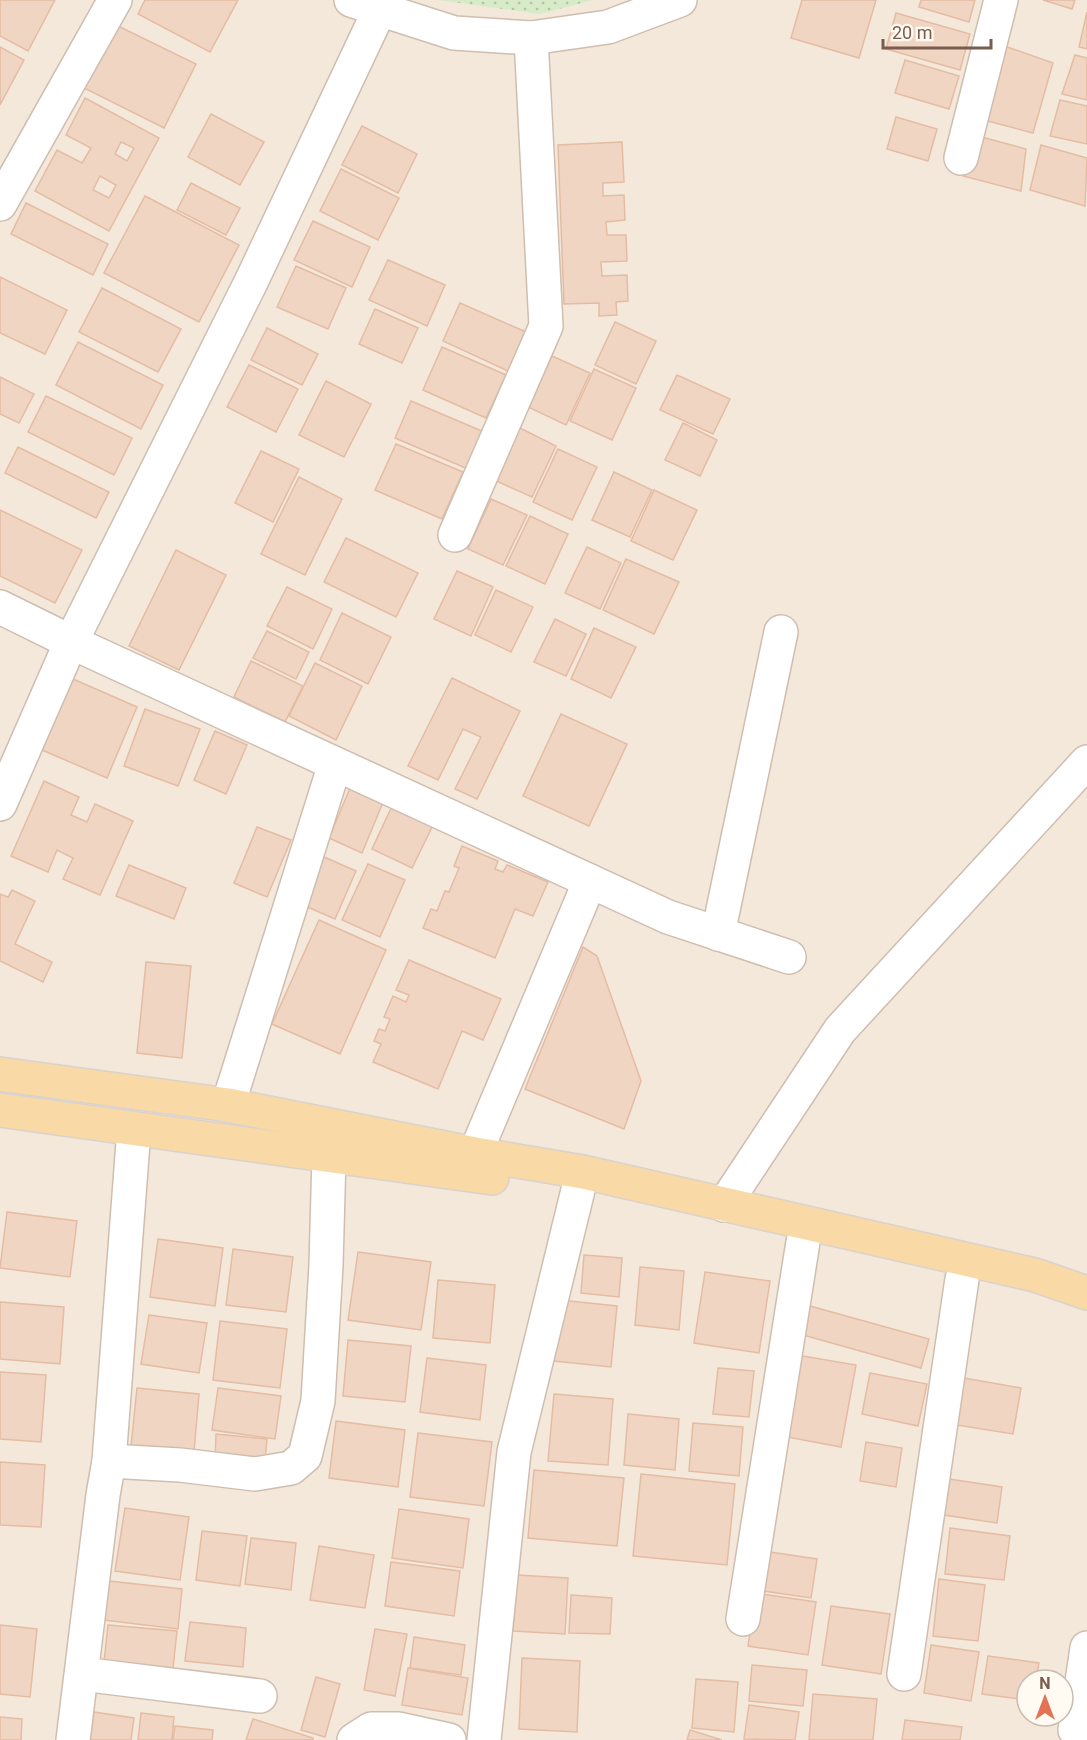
<svg xmlns="http://www.w3.org/2000/svg" width="1087" height="1740" font-family="Roboto,sans-serif">
<style>
.residential{fill:#f4e8da;fill-rule:evenodd}
.park{fill:url(#park-dots)}
.building{fill:#f1d5c3;stroke:#e4bca4;stroke-width:1.5;fill-rule:evenodd}
.lines{fill:none;stroke-linecap:round;stroke-linejoin:round}
.minor-casing{stroke:#cfbeb0;stroke-width:36}
.major-casing{stroke:#d9d2cd;stroke-width:36}
.minor{stroke:#fff;stroke-width:33}
.major{stroke:#f9d9a6;stroke-width:33}
</style>
<defs>
<pattern id="park-dots" width="8" height="8" patternUnits="userSpaceOnUse" patternTransform="scale(1.5)"><rect width="8" height="8" fill="#d7ebc9"/><path d="M2 2h.1M6 6h.1" fill="none" stroke="#b3c2a5" stroke-width="1.8" stroke-linecap="round"/></pattern>
</defs>
<rect width="100%" height="100%" fill="#fcf6eb"/>
<!-- residential -->
<path class="residential" d="M0 0H1087V1740H0ZM1027 1680H1063V1716H1027Z"/>
<!-- park -->
<path class="park" d="M438 0H593L540 14Z"/>
<!-- building -->
<g class="building">
<path d="M0 0H55L28 51 0 36Z"/>
<path d="M145 0H238L210 52 138 14Z"/>
<path d="M802 0H876L859 58 791 38Z"/>
<path d="M921 0H975L969 22 919 7Z"/>
<path d="M1043 0H1075L1072 9Z"/>
<path d="M1087 12V49L1079 47Z"/>
<path d="M896 13 970 34 960 70 886 49Z"/>
<path d="M116 25 196 64 164 128 84 88Z"/>
<path d="M999 44 1053 63 1033 133 980 119Z"/>
<path d="M0 47 24 60 0 105Z"/>
<path d="M1075 55 1087 58V100L1062 94Z"/>
<path d="M905 60 959 76 949 109 895 93Z"/>
<path d="M85 98 159 138 109 231 35 191 57 150 82 163 91 148 66 135ZM121 142 134 148 127 161 115 154ZM100 176 116 185 109 198 93 190Z"/>
<path d="M1060 100 1087 106V144L1050 136Z"/>
<path d="M211 114 264 142 240 185 188 157Z"/>
<path d="M896 117 937 129 928 161 887 149Z"/>
<path d="M362 126 417 154 398 193 342 165Z"/>
<path d="M974 135 1026 149 1021 191 963 176Z"/>
<path d="M622 142 624 182 603 183V196L624 195 625 220 606 222 607 235H626L627 261 601 262 602 276 627 275 628 301 616 302 617 315 599 316V303L564 304 558 145Z"/>
<path d="M1041 145 1087 158 1085 206 1030 190Z"/>
<path d="M341 169 399 198 378 240 320 211Z"/>
<path d="M191 183 240 208 226 235 177 210Z"/>
<path d="M145 196 239 245 199 322 104 273Z"/>
<path d="M26 203 108 244 93 275 11 234Z"/>
<path d="M313 221 370 247 352 287 294 260Z"/>
<path d="M388 260 445 285 427 326 369 300Z"/>
<path d="M296 266 346 288 328 329 277 307Z"/>
<path d="M0 277 67 310 45 354 0 333Z"/>
<path d="M102 288 181 329 158 372 79 332Z"/>
<path d="M460 303 526 332 508 371 443 341Z"/>
<path d="M375 309 418 328 402 363 359 344Z"/>
<path d="M615 322 656 341 636 384 595 365Z"/>
<path d="M267 328 318 354 302 385 251 360Z"/>
<path d="M78 342 163 385 141 429 56 385Z"/>
<path d="M442 347 506 375 486 418 423 390Z"/>
<path d="M552 356 590 373 566 425 528 407Z"/>
<path d="M249 365 298 389 276 432 227 407Z"/>
<path d="M594 369 636 388 612 440 570 421Z"/>
<path d="M677 375 730 399 713 434 660 410Z"/>
<path d="M0 377 34 394 19 423 0 414Z"/>
<path d="M326 381 371 404 344 457 299 435Z"/>
<path d="M46 396 132 438 114 475 28 432Z"/>
<path d="M411 401 484 432 468 469 395 438Z"/>
<path d="M683 423 717 440 700 476 665 460Z"/>
<path d="M516 426 556 446 532 497 492 479Z"/>
<path d="M396 444 463 472 442 519 375 490Z"/>
<path d="M18 447 109 492 96 518 5 473Z"/>
<path d="M558 449 597 467 572 520 533 502Z"/>
<path d="M261 451 299 469 273 522 235 503Z"/>
<path d="M614 472 652 490 630 537 592 520Z"/>
<path d="M299 477 342 499 305 575 261 554Z"/>
<path d="M654 490 697 510 673 560 631 541Z"/>
<path d="M491 499 527 515 503 565 468 549Z"/>
<path d="M0 510 82 550 55 603 0 576Z"/>
<path d="M530 516 568 534 545 584 506 566Z"/>
<path d="M346 538 418 573 396 617 324 582Z"/>
<path d="M587 547 621 563 600 609 565 593Z"/>
<path d="M176 550 226 575 179 670 129 646Z"/>
<path d="M626 559 679 582 654 634 603 610Z"/>
<path d="M457 571 493 587 471 636 434 619Z"/>
<path d="M287 587 332 609 313 649 267 626Z"/>
<path d="M496 590 533 607 511 652 475 635Z"/>
<path d="M342 613 391 637 368 684 320 660Z"/>
<path d="M555 619 586 634 566 676 534 662Z"/>
<path d="M594 628 636 647 611 698 571 679Z"/>
<path d="M267 631 309 652 296 679 253 658Z"/>
<path d="M251 661 303 686 285 722 234 697Z"/>
<path d="M315 663 362 686 336 740 289 716Z"/>
<path d="M452 678 520 711 477 799 455 789 481 737 463 729 438 780 408 766Z"/>
<path d="M73 679 137 707 107 778 42 750Z"/>
<path d="M145 709 200 729 178 786 124 766Z"/>
<path d="M561 714 627 744 589 826 523 796Z"/>
<path d="M215 731 247 745 226 794 194 780Z"/>
<path d="M44 781 79 797 71 815 87 822 95 804 133 821 100 895 63 879 73 858 57 850 48 872 11 856Z"/>
<path d="M351 786 384 800 362 853 329 838Z"/>
<path d="M394 802 435 821 412 868 372 849Z"/>
<path d="M257 827 291 840 267 897 234 883Z"/>
<path d="M462 846 498 861 495 869 503 872 507 865 548 882 533 916 515 909 495 958 423 928 431 909 437 911 445 891 449 892 459 868 454 866Z"/>
<path d="M324 857 356 871 335 919 303 905Z"/>
<path d="M368 864 405 880 380 937 342 920Z"/>
<path d="M129 865 186 888 174 919 116 896Z"/>
<path d="M12 890 35 901 15 944 52 962 43 982 0 961V894L8 897Z"/>
<path d="M319 920 386 950 340 1054 272 1024Z"/>
<path d="M583 947 597 956 641 1081 624 1129 525 1089Z"/>
<path d="M409 960 501 999 483 1040 462 1031 438 1089 373 1062 381 1044 374 1041 379 1029 385 1031 390 1019 384 1017 393 996 406 1002 409 995 396 990Z"/>
<path d="M146 962 191 966 182 1058 137 1053Z"/>
<path d="M7 1212 77 1221 70 1277 0 1268Z"/>
<path d="M158 1239 223 1248 215 1306 150 1297Z"/>
<path d="M233 1249 293 1257 286 1312 226 1305Z"/>
<path d="M358 1252 431 1262 421 1330 348 1320Z"/>
<path d="M584 1255 622 1258 619 1297 581 1293Z"/>
<path d="M640 1267 684 1271 679 1330 635 1325Z"/>
<path d="M705 1272 770 1281 759 1353 694 1343Z"/>
<path d="M438 1280 495 1285 490 1343 433 1338Z"/>
<path d="M560 1300 617 1306 611 1367 554 1361Z"/>
<path d="M0 1302 64 1307 60 1364 0 1359Z"/>
<path d="M810 1306 929 1339 921 1368 803 1335Z"/>
<path d="M149 1315 207 1323 199 1373 141 1364Z"/>
<path d="M220 1321 287 1329 280 1388 213 1380Z"/>
<path d="M348 1340 411 1346 405 1402 343 1396Z"/>
<path d="M797 1355 856 1365 841 1447 782 1436Z"/>
<path d="M427 1358 486 1365 480 1420 420 1412Z"/>
<path d="M718 1368 754 1371 749 1417 713 1414Z"/>
<path d="M0 1372 46 1375 41 1442 0 1439Z"/>
<path d="M870 1373 927 1384 918 1426 862 1414Z"/>
<path d="M958 1377 1021 1388 1013 1434 950 1424Z"/>
<path d="M137 1388 199 1394 194 1452 131 1446Z"/>
<path d="M218 1388 281 1396 275 1439 212 1430Z"/>
<path d="M554 1394 613 1399 608 1465 548 1461Z"/>
<path d="M628 1414 679 1419 675 1470 624 1465Z"/>
<path d="M336 1421 405 1430 398 1487 329 1478Z"/>
<path d="M693 1423 743 1427 739 1476 689 1471Z"/>
<path d="M418 1433 492 1442 484 1506 410 1497Z"/>
<path d="M216 1434 267 1439 265 1461H215Z"/>
<path d="M866 1442 902 1448 896 1487 860 1481Z"/>
<path d="M0 1462 45 1465 41 1527 0 1525Z"/>
<path d="M534 1470 624 1478 617 1546 528 1538Z"/>
<path d="M641 1474 735 1484 727 1565 633 1556Z"/>
<path d="M949 1479 1002 1487 997 1523 944 1515Z"/>
<path d="M125 1508 189 1517 180 1580 115 1571Z"/>
<path d="M399 1509 469 1519 463 1568 392 1558Z"/>
<path d="M950 1528 1010 1536 1004 1580 945 1574Z"/>
<path d="M202 1531 247 1536 240 1586 196 1580Z"/>
<path d="M251 1538 296 1543 291 1590 245 1584Z"/>
<path d="M319 1546 374 1555 365 1608 310 1600Z"/>
<path d="M770 1552 817 1559 811 1598 764 1591Z"/>
<path d="M391 1562 460 1571 454 1616 385 1606Z"/>
<path d="M517 1575 568 1578 565 1634 513 1631Z"/>
<path d="M939 1579 985 1585 978 1641 933 1636Z"/>
<path d="M109 1581 182 1589 178 1629 104 1620Z"/>
<path d="M756 1593 816 1602 808 1655 748 1646Z"/>
<path d="M571 1595 612 1598 610 1634 569 1633Z"/>
<path d="M831 1606 890 1614 881 1674 822 1665Z"/>
<path d="M190 1622 246 1628 243 1667 185 1661Z"/>
<path d="M0 1625 37 1629 30 1697 0 1694Z"/>
<path d="M108 1625 177 1631 173 1668 104 1662Z"/>
<path d="M375 1629 407 1634 395 1696 364 1690Z"/>
<path d="M414 1637 465 1645 461 1675 410 1668Z"/>
<path d="M931 1645 979 1652 971 1701 924 1693Z"/>
<path d="M988 1656 1039 1663 1036 1680H1027V1700L982 1694Z"/>
<path d="M522 1658 580 1661 577 1732 519 1729Z"/>
<path d="M752 1665 807 1670 803 1706 749 1701Z"/>
<path d="M408 1668 468 1678 462 1715 402 1705Z"/>
<path d="M316 1677 340 1684 325 1737 301 1730Z"/>
<path d="M696 1679 738 1682 734 1732 692 1728Z"/>
<path d="M813 1694 877 1699 873 1740H809Z"/>
<path d="M749 1705 799 1712 795 1740 744 1739Z"/>
<path d="M94 1712 134 1718 131 1740H90Z"/>
<path d="M141 1713 174 1717 172 1740H138Z"/>
<path d="M0 1717 22 1719 21 1740H0Z"/>
<path d="M253 1719 313 1738V1740H246Z"/>
<path d="M905 1720 962 1727 960 1740H902Z"/>
<path d="M175 1726 213 1730 212 1740H173Z"/>
<path d="M690 1730 722 1740H687Z"/>
</g>
<g class="lines">
<!-- minor casing -->
<g class="minor-casing">
<g id="minor">
<path d="M351 0 454 33 531 38 608 27 680 0"/>
<path d="M961 158 1001 0"/>
<path d="M0 204 115 0"/>
<path d="M455 535 546 326 531 38"/>
<path d="M0 607 71 642 668 917 789 957"/>
<path d="M0 804 71 642 251 282 380 9"/>
<path d="M718 934 781 632"/>
<path d="M228 1105 335 764"/>
<path d="M475 1154 590 881"/>
<path d="M724 1205 840 1030 1087 762"/>
<path d="M109 1461 180 1465 255 1474 291 1468 305 1456 318 1401 326 1265 329 1156"/>
<path d="M743 1619 803 1242"/>
<path d="M82 1674 260 1696"/>
<path d="M904 1674 962 1279"/>
<path d="M1075 1730 1087 1648"/>
<path d="M73 1740 103 1495 109 1461 134 1129"/>
<path d="M354 1740 371 1729H399L449 1740"/>
<path d="M484 1740 514 1452 578 1190"/>
</g>
</g>
<!-- major casing -->
<g class="major-casing">
<g id="major">
<path d="M0 1074 228 1105 475 1154 583 1172 1035 1275 1087 1293"/>
<path d="M0 1110 492 1178"/>
</g>
</g>
<!-- minor -->
<use href="#minor" class="minor"/>
<!-- major -->
<use href="#major" class="major"/>
</g>
<!-- north arrow -->
<g transform="translate(1045 1698)"><circle r="28" fill="#fffaf2" stroke="#c9bbb0" stroke-width="1.5"/>
<path d="M0-4.5L10 22L0 15L-10 22Z" fill="#e37354"/>
<text y="-9" font-size="16" font-weight="bold" text-anchor="middle" fill="#785d4e">N</text>
</g>
<!-- scale -->
<path d="M883 39v9h108v-9" fill="none" stroke="#785d4e" stroke-width="3"/>
<text x="892" y="39" font-size="18" fill="#785d4e" stroke="#fffaf2" stroke-width="4.5" paint-order="stroke">20 m</text>
</svg>
